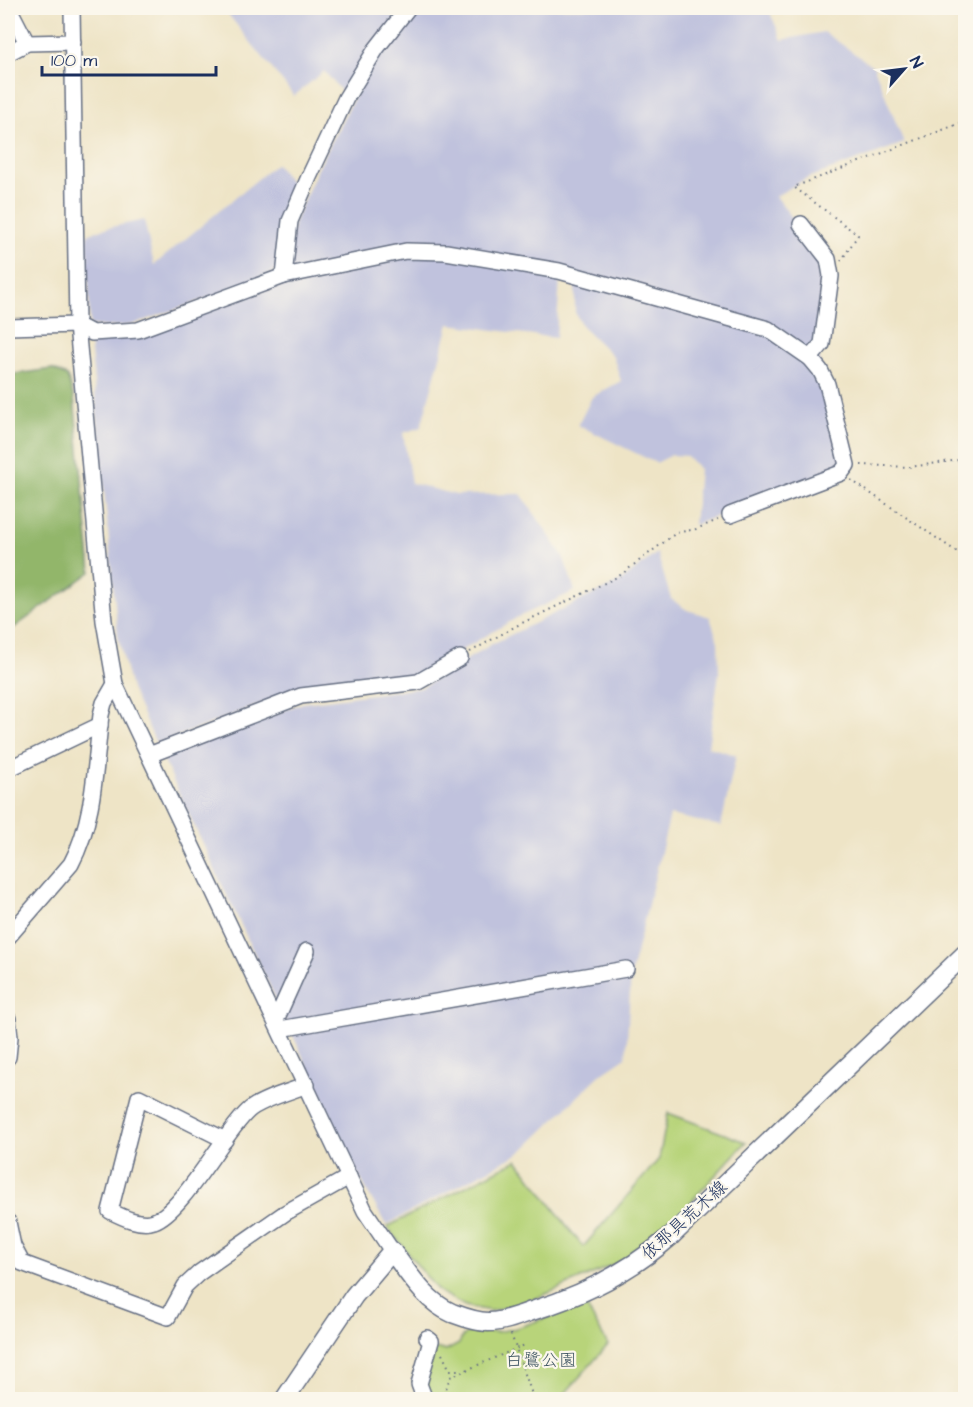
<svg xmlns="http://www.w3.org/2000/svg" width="973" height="1407" font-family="'Architects Daughter','Klee One',sans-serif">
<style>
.industrial{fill:#c0c2dd}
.green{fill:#b8d47a;stroke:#6a826c;stroke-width:1.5}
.forest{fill:#92b66a;stroke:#567264;stroke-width:1.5}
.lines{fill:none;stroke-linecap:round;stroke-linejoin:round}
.minor-casing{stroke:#656e82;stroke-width:18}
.major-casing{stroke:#656e82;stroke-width:21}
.path{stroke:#656e82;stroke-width:2;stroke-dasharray:1.5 4.5;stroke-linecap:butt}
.minor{stroke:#fff;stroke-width:15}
.major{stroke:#fff;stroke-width:18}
.labels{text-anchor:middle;stroke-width:4.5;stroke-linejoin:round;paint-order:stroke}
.street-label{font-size:18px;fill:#1b2f5e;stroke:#fbf7ec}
.park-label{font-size:18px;fill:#425865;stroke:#fbf7ec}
</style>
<rect width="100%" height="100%" fill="#fbf7ec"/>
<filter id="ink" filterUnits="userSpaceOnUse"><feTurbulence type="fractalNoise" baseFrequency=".0167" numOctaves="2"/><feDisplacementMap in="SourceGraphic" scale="12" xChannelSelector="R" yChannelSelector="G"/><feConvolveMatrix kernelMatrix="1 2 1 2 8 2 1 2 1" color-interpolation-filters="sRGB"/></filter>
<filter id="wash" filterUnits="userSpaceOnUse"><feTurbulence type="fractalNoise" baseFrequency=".008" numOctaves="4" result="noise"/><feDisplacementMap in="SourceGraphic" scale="24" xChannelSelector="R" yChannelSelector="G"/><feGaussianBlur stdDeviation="1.35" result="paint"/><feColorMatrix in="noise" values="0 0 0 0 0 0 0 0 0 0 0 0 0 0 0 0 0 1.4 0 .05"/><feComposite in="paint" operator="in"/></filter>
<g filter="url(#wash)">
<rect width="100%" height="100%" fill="#eee4c6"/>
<!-- industrial -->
<g class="industrial">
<path d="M223 8H402L343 93 324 71 294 96Z"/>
<path d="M415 8H768L782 40 824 32 874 67 904 143 805 179 776 196 824 261 828 280 819 339 820 381 842 461 836 469 694 525 699 469 687 456 672 455 656 463 578 425 592 397 621 381 613 356 582 326 575 312V282L560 279 556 338 449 324 421 427 403 433 411 483 456 495 521 494 563 556 575 591 518 617 419 675 306 687 159 743 155 741 131 689 118 636 90 340 131 337 285 283 294 223 316 173 376 54Z"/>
<path d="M276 164 297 190 279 265 268 277 131 325 107 327 90 325 87 235 102 229 144 220 154 265Z"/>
<path d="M657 553 671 599 687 610 710 617 718 642 719 673 708 747 736 755 721 826 670 815 631 974 626 1057 601 1074 521 1152 386 1225 359 1176 162 757 303 703 421 688 492 644 621 581Z"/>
</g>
<!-- green -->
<g class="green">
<path d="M668 1113 746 1142 689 1204 691 1208 636 1255 523 1304 491 1311 465 1306 438 1291 387 1227 517 1160 583 1247 659 1159Z"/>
<path d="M585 1304 608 1345 560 1399H429L423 1377 435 1348 446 1351 459 1344 462 1337 471 1331 497 1332 517 1328Z"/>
</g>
<!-- forest -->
<path class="forest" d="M52 369 67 376 74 398 91 572 8 632V375Z"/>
</g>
<g filter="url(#ink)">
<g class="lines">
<!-- minor casing -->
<g class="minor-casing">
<g id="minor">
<path d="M9 8 27 43"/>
<path d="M72 8 77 325 104 621 115 684 365 1211 392 1251"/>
<path d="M8 53 27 43 73 42"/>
<path d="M801 224 828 259 831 276 822 344 810 358"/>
<path d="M284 276 290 221 309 177 346 98 376 49 408 8"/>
<path d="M8 327 77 325 92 333 138 330 284 276 406 251 446 252 559 271 768 329 810 358 820 370 827 384 847 465 841 473 730 515"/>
<path d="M149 755 301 696 418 682 460 658"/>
<path d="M8 769 100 725"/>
<path d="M8 937 71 864C95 819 95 765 101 715L104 703 115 684"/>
<path d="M8 1019 10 1037 8 1057"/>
<path d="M276 1020 307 951"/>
<path d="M280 1029 626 969"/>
<path d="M225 1140 139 1097 110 1211C122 1217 140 1226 154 1221 182 1212 223 1134 248 1111 259 1100 292 1091 307 1085"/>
<path d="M8 1222 13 1246 22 1263 168 1317 185 1286 199 1273 285 1213 349 1177"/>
<path d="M425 1400 419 1384 431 1341 427 1338"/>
</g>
</g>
<!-- major casing -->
<g class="major-casing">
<path id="major" d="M284 1400 354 1296 392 1251C409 1274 425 1301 452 1313 463 1317 476 1322 488 1322 503 1322 518 1316 532 1311 584 1295 631 1271 672 1235L966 953"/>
</g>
<!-- path -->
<g class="path">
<path d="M841 261 858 235 794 187 966 121"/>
<path d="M861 465 910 467 966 459"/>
<path d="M851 480 966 558"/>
<path d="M470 652 516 626 619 576 676 533 696 529 718 520"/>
<path d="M511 1334 534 1400"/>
<path d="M442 1354 450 1370H459"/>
<path d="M448 1400 446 1389 450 1377 527 1344"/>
</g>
<!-- minor -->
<use href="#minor" class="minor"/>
<!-- major -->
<use href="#major" class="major"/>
</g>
</g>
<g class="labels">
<!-- street labels -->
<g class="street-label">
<text transform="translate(684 1220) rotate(-42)" y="6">依那具荒木線</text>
</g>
<!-- park labels -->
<g class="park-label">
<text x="541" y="1366">白鷺公園</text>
</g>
</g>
<!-- margin -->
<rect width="973" height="1407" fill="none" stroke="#fbf7ec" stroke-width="30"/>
<!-- north arrow -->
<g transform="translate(904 69) rotate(62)" stroke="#fbf7ec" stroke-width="4.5" paint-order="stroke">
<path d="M0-4.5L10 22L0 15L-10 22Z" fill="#1b2f5e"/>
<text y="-9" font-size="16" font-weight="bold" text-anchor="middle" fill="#1b2f5e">N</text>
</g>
<!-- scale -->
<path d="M42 66v9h174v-9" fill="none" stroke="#1b2f5e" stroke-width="3"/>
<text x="51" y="66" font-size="18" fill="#1b2f5e" stroke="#fbf7ec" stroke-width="4.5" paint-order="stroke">100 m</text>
</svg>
